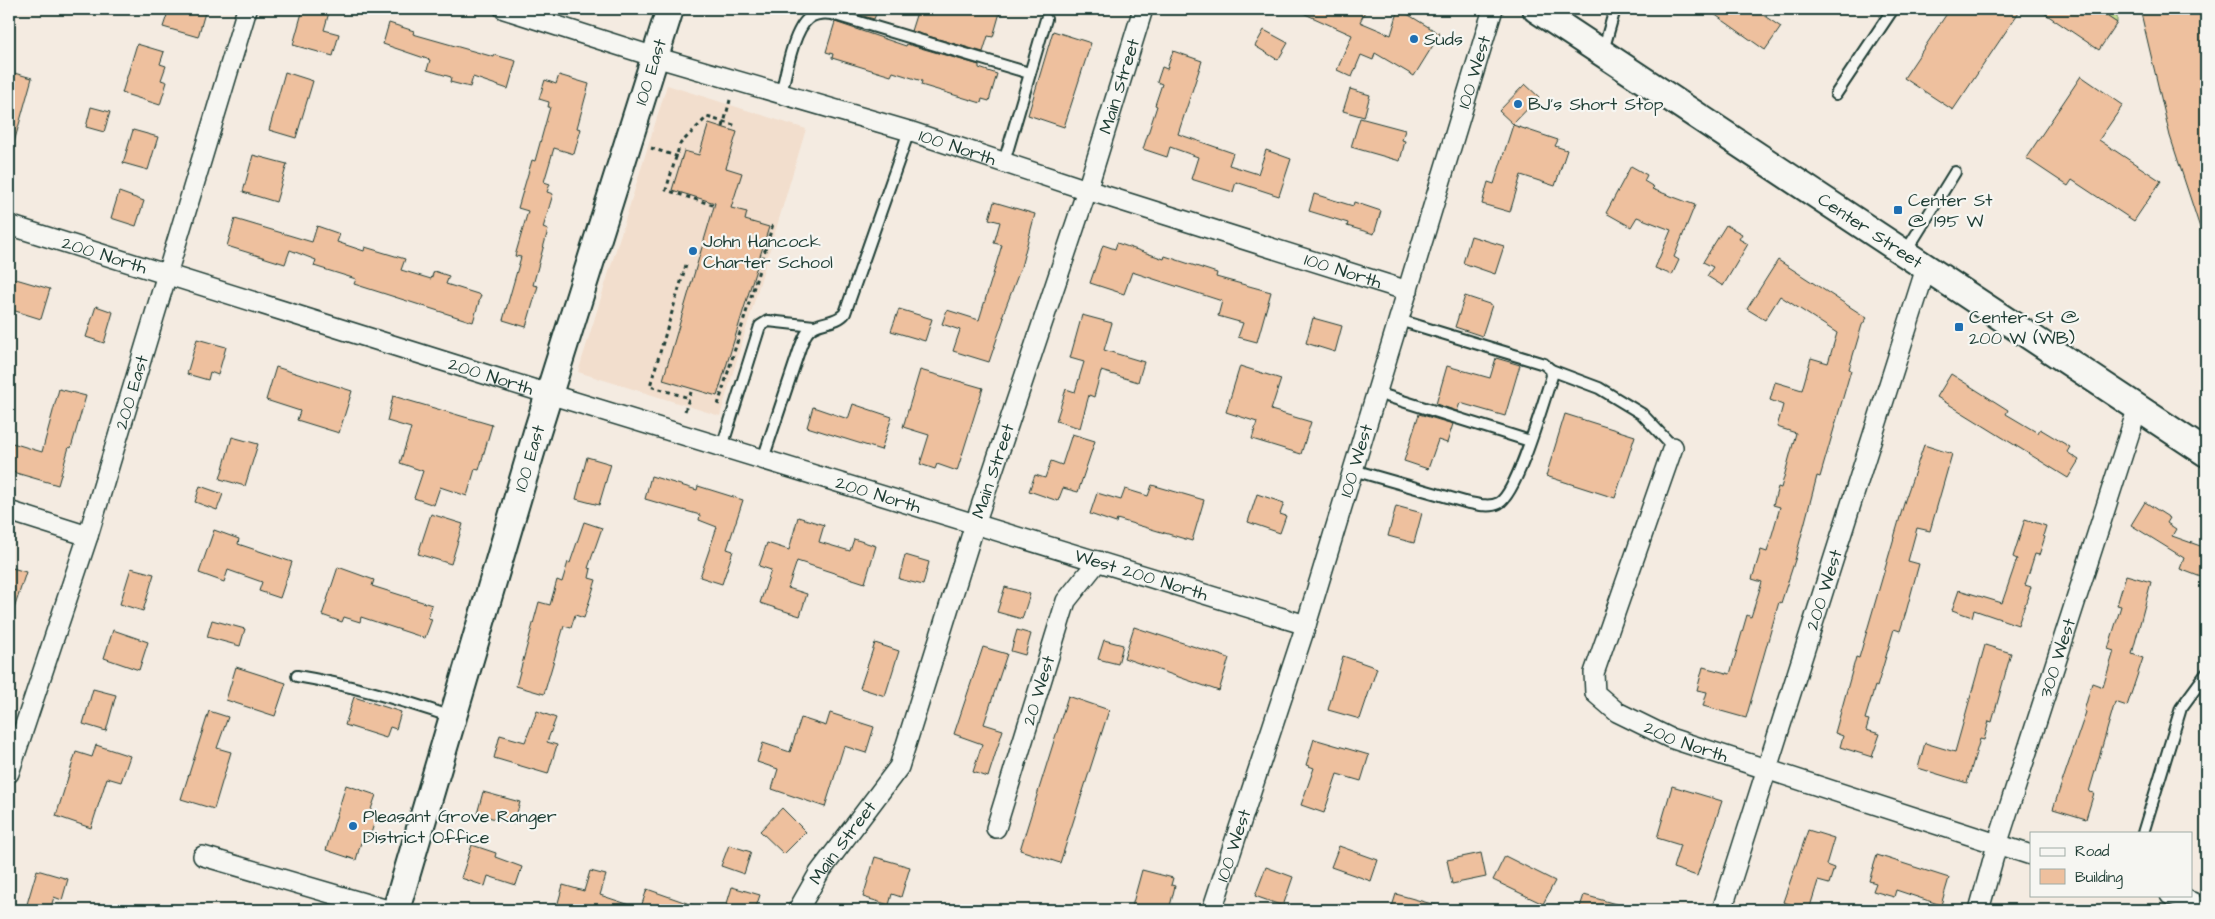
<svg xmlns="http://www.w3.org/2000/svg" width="2215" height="919" font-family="'Architects Daughter',sans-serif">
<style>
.built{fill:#f2decd}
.green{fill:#c7de94;stroke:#738e64}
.building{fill:#eec09e;stroke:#1f3d34}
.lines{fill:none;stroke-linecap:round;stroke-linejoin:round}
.service-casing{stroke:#1f3d34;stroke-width:14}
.minor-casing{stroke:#1f3d34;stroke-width:22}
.secondary-casing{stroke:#1f3d34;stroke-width:30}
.path{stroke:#1f3d34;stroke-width:3;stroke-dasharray:4 4;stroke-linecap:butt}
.service{stroke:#f6f6f2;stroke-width:10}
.minor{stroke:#f6f6f2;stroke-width:19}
.secondary{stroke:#f6f6f2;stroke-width:26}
.poi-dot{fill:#1f6fb2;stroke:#f6f6f2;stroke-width:2}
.labels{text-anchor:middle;stroke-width:4.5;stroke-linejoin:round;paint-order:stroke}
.poi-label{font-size:18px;fill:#1f3d34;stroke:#f6f6f2;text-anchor:start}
.street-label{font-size:18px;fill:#1f3d34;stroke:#f6f6f2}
</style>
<rect width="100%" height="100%" fill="#f4ebe1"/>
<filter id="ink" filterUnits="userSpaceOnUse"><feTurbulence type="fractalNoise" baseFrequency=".02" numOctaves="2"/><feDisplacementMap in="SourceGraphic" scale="10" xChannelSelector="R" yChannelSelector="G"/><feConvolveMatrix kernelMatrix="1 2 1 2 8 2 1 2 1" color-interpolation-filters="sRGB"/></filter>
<g filter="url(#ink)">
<!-- built -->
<path class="built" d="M667 85 806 129 720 416 578 372Z"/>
<!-- green -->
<path class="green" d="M2096 9H2117V23Z"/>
<!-- building -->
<g class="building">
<path d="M169 9H206L198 37 163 27Z"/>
<path d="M303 9H330L324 30 339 34 333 56 293 45Z"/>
<path d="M838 9H878L874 19Z"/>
<path d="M918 9H1001L993 37 988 36 983 52 911 31Z"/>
<path d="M1294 9H1366L1360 22 1391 35 1399 9 1440 34 1414 76 1375 53 1373 60 1361 55 1352 77 1337 70 1352 35Z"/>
<path d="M1707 9H1754L1781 27 1765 50Z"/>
<path d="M1950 9H2021L1953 110 1904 78Z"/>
<path d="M2038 9H2096L2117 23 2099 50Z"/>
<path d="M2140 9H2199L2206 41V237H2203L2170 136Z"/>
<path d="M835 22 906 46 907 44 979 65V68L997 74 989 101 982 99 981 103 921 85 922 81 893 72 891 76 832 58 833 54 826 52Z"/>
<path d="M389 23 414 31 413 34 494 57 495 55 516 61 508 89 473 77 470 87 450 82 451 77 427 70 430 60 383 44Z"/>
<path d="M1264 30 1288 43 1278 60 1255 46Z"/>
<path d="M1053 31 1091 43 1064 127 1028 115Z"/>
<path d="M137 44 164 52 160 64 166 66 161 80 167 82 160 105 122 93Z"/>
<path d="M1173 51 1202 61 1178 134 1233 153 1229 165 1258 174 1266 150 1291 159 1279 196 1236 182 1233 192 1191 179 1198 157 1170 147 1167 157 1143 149 1157 106 1155 105 1162 84 1157 82 1162 67 1167 69Z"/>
<path d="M285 72 313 81 296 138 269 130Z"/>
<path d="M14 73 32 78 13 146 9 145V91Z"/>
<path d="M559 75 589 84 577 128 581 129 574 154 554 148 544 182 550 184 547 192 553 194 543 228 548 230 533 285 538 286 526 327 503 320 521 257 515 256 528 211 518 208 532 160 535 161 550 107H548L549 102 539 99 545 80 556 84Z"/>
<path d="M2081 76 2123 105 2099 140 2161 181 2134 221 2072 180 2068 186 2026 158Z"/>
<path d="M1525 84 1539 97 1513 124 1499 111Z"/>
<path d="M1350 89 1370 95 1364 117 1343 111Z"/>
<path d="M91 107 110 112 104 132 86 127Z"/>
<path d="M1360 118 1405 130 1402 140 1405 141 1400 161 1351 147Z"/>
<path d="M709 123 737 132 726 168 742 173 731 208 747 212 745 220 769 227 717 396 663 380 715 203 672 190 684 151 699 155Z"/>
<path d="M1513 125 1558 140 1555 146 1567 150 1555 186 1521 175 1510 212 1482 204 1488 182 1494 184Z"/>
<path d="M133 130 158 137 148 170 123 163Z"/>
<path d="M253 155 287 164 276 202 243 192Z"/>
<path d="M1631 166 1647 175 1644 181 1654 187 1652 189 1695 205 1674 257 1679 260 1672 275 1655 268 1671 230 1637 217 1631 227 1606 213Z"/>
<path d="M119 192 144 201 136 226 111 218Z"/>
<path d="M1314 194 1353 206 1354 202 1381 211 1374 234 1347 226 1348 223 1309 211Z"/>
<path d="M994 202 1035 214 1021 267 1002 317 1004 318 989 362 953 351 960 330 942 324 947 310 979 320 1002 245 994 243 1000 222 989 219Z"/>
<path d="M235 219 312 242 317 226 340 234 337 242 364 251 365 247 405 259 401 270 431 279 434 271 449 276 446 284 481 295 473 322 354 284 356 279 314 266 316 260 290 250 285 264 227 246Z"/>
<path d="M1726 225 1742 234 1739 239 1748 244 1723 286 1707 276 1713 267 1703 262Z"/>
<path d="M1471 236 1504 246 1495 274 1463 263Z"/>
<path d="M1117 243 1164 259 1165 256 1217 273 1216 277 1271 292 1257 342 1238 337 1243 323 1218 316 1222 301 1132 272 1124 294 1090 283 1103 245 1115 249Z"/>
<path d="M1778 260 1867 318 1862 325 1849 369 1851 370 1820 477 1817 476 1795 560 1781 603 1779 602 1746 718 1703 706 1707 692 1697 690 1703 667 1730 674 1747 615 1751 617 1762 582 1752 579 1761 550 1767 552 1780 507 1773 505 1778 487 1781 488 1796 433 1777 427 1783 405 1770 400 1775 382 1802 390 1811 358 1828 363 1837 333 1780 296 1765 320 1747 309Z"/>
<path d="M9 277 50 289 41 319 9 309Z"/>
<path d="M1465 296 1492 305 1482 336 1455 327Z"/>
<path d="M96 306 113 312 104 343 86 337Z"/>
<path d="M899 309 932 319 925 341 891 331Z"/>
<path d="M1082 315 1112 323 1104 350 1144 362 1138 382 1101 371 1094 397 1089 395 1080 428 1056 421 1066 389 1075 392 1084 362 1070 358Z"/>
<path d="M1313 318 1342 326 1335 352 1306 343Z"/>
<path d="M197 339 226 347 218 375 210 372 208 380 187 374Z"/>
<path d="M1496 358 1520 365 1505 416 1460 403 1457 411 1436 404 1447 366 1490 378Z"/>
<path d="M1240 366 1281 379 1271 410 1311 422 1301 454 1252 439 1257 422 1226 412Z"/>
<path d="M276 367 352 391 339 433 297 420 300 411 266 400Z"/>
<path d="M920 370 983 388 957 471 937 464 935 469 920 464 929 435 903 427Z"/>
<path d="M1951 374 2008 410 2006 414 2038 433 2040 429 2070 447 2067 452 2079 460 2068 478 1937 397Z"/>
<path d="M59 389 86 396 71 448 69 447 58 485 9 471V442L42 452Z"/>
<path d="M393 396 492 425 479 470 475 469 467 496 440 487 434 505 414 498 423 471 400 463 411 428 387 421Z"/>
<path d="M853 404 892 417 881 450 807 427 813 407 848 419Z"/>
<path d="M1419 414 1453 424 1447 443 1438 440 1428 469 1404 461Z"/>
<path d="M1565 414 1635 436 1615 498 1546 476Z"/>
<path d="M1072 434 1095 441 1078 492 1063 488 1058 501 1029 491 1035 475 1045 478 1051 461 1062 465Z"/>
<path d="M232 437 258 444 245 486 220 479Z"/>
<path d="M1924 445 1952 454 1930 531 1917 528 1908 561 1919 564 1906 612 1900 631 1894 629 1877 687 1875 686 1865 719 1869 720 1866 730 1880 734 1872 757 1840 747 1843 736 1835 733 1856 657 1859 658 1905 500Z"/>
<path d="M587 457 611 464 599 505 576 499Z"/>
<path d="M651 476 697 490 698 486 743 500 727 549 733 551 722 584 700 577 717 527 699 520 700 515 645 499Z"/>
<path d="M1152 485 1204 500 1192 541 1117 519 1116 523 1090 514 1097 493 1121 500 1125 489 1148 496Z"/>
<path d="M200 486 223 494 217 510 195 502Z"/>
<path d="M1257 494 1284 503 1280 514 1286 516 1280 533 1248 522Z"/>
<path d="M2145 502 2170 518 2167 523 2176 529 2172 536 2206 548V579L2180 569 2184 558 2131 525Z"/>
<path d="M1396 506 1422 513 1414 543 1388 536Z"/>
<path d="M431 514 463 524 451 564 418 554Z"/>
<path d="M798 517 824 525 819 542 850 551 854 539 876 546 865 583 797 561 788 588 807 594 800 616 760 603 771 570 759 566 767 543 789 550Z"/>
<path d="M2025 519 2046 526 2043 536 2045 537 2039 555 2035 554 2025 585 2031 587 2018 625 1974 610 1972 617 1952 610 1959 590 2002 603 2017 559 2013 557Z"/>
<path d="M584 522 602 528 588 568 591 569 589 578 596 580 584 618 575 615 571 628 564 626 544 694 516 686 539 602 550 605 557 580 562 582 568 562 570 563Z"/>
<path d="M214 530 239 539 238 544 292 562 280 598 259 591 262 582 228 570 224 582 199 573Z"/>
<path d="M905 555 929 562 923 585 899 579Z"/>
<path d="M9 567 26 572 12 615H9Z"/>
<path d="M338 567 374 580 372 586 432 605 428 618 432 619 425 638 361 617 360 622 344 617 342 622 322 615Z"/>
<path d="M131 568 154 574 143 611 120 604Z"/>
<path d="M2126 575 2151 582 2132 654 2143 658 2127 706 2115 702 2089 792 2094 793 2086 819 2053 809 2086 712 2084 711 2092 683 2103 687 2114 651 2108 649 2121 606 2117 605Z"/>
<path d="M1005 587 1030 594 1022 619 997 612Z"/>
<path d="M212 620 245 629 240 646 207 637Z"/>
<path d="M1134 627 1229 658 1219 691 1124 658Z"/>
<path d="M113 630 148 642 139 670 104 658Z"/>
<path d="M1017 630 1031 634 1025 655 1011 651Z"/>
<path d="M1104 640 1123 645 1118 664 1098 659Z"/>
<path d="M875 643 899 651 885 696 860 688Z"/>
<path d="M1985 645 2011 653 1992 722 1989 721 1984 740 1980 739 1967 783 1918 768 1925 743 1955 752Z"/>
<path d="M983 647 1007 654 984 724 1003 730 988 777 973 772 982 744 954 734Z"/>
<path d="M1343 656 1377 668 1360 719 1328 710Z"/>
<path d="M236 667 286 683 275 716 226 700Z"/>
<path d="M93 689 116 695 106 731 83 724Z"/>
<path d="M1068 696 1109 710 1060 863 1020 850Z"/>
<path d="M354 697 401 712 396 729 390 727 386 738 345 725Z"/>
<path d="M209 711 228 717 217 748 231 752 214 809 181 799Z"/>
<path d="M537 711 556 718 547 742 557 745 548 774 494 758 500 735 525 742Z"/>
<path d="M830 713 874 727 866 753 844 746 825 807 772 789 778 769 757 762 763 743 790 752 801 718 826 726Z"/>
<path d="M1314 739 1369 755 1361 781 1337 774 1324 813 1301 805 1314 768 1306 765Z"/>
<path d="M96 745 130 756 121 782 107 778 91 828 56 816 76 752 92 757Z"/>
<path d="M346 785 376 795 369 815 376 817 370 837 363 835 356 860 326 850Z"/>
<path d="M1672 786 1722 801 1697 876 1673 868 1680 845 1657 838Z"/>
<path d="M483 792 520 802 514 824 477 814Z"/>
<path d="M782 808 806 832 784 854 760 831Z"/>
<path d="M1808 830 1834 838 1826 865 1834 868 1829 884 1818 881 1809 910 1783 902Z"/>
<path d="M472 845 496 853 495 857 522 867 516 885 488 876 485 886 461 878Z"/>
<path d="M729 845 751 852 744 874 721 866Z"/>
<path d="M1339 846 1378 860 1371 881 1331 867Z"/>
<path d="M1481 853 1486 877 1452 884 1447 860Z"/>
<path d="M1877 855 1949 878 1941 905 1896 890 1894 897 1873 891 1876 883 1869 881Z"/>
<path d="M1505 856 1555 881 1543 904 1493 880Z"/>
<path d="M875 857 910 867 901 897 892 894 889 905 863 897Z"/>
<path d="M1266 867 1293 877 1283 906 1255 896Z"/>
<path d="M37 870 68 879 62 900 54 897 50 910 27 904Z"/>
<path d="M1142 870 1173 878 1171 885 1175 886 1169 910H1131Z"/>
<path d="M590 871 606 875 600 895 636 907V910H556L563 885 584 891Z"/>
<path d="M732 887 760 895 755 910H725Z"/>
<path d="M647 889 701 908V910H640Z"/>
<path d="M1396 894 1439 906 1438 910H1391Z"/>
<path d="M1584 895 1623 906V910H1579Z"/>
</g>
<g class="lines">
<!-- service casing -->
<g class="service-casing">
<g id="service">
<path d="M1603 51 1615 9"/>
<path d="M781 94C786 74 793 30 809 18 816 13 824 13 832 14L1029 73"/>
<path d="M1836 94 1893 9"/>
<path d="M1004 162 1046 19"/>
<path d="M1905 253 1955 172"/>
<path d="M1551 370 1599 388 1642 414 1673 447"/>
<path d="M1377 393 1530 441"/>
<path d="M722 447 760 326 768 321 814 326"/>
<path d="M763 459 800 348C802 343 804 337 807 333 815 320 836 325 845 313L909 131"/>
<path d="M1353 470 1465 502C1476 504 1489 508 1499 503 1518 492 1544 399 1552 376L1551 370 1544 364 1399 320"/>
<path d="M297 676C351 685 400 699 452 717"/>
<path d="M2143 833 2181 708 2206 674"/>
</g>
</g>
<!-- minor casing -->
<g class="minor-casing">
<g id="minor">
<path id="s1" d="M504 9 655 57 909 131 1087 190 1408 291"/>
<path id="s2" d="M9 225 526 387 1306 625"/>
<path id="s3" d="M1673 447 1594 673 1595 693 1617 712 1670 738 2031 855"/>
<path d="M9 511 88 536"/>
<path id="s4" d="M9 773 88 536 247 9"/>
<path id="s5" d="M996 828 1066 601 1098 561"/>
<path d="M203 856 388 910"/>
<path d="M2170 895 2192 902"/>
<path id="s6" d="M798 910 819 873 899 767 975 524 1087 190 1143 9"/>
<path id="s7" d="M1212 910 1306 625 1493 9"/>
<path id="s8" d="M1722 910 1926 268"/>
<path id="s9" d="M1979 910 1997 845 2138 407"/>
</g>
</g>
<!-- secondary casing -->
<g class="secondary-casing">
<g id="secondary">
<path id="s10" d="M1536 9 2206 453"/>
<path id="s11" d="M396 910 537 432 670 9"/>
</g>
</g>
<!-- path -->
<g class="path">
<path d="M723 127 730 100"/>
<path d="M651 148 682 158"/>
<path d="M713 205 666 190 680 144 707 117 737 126"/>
<path d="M686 265 650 386 689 398"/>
<path d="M718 405 773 224"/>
<path d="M685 411 692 389"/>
</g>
<!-- service -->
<use href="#service" class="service"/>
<!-- minor -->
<use href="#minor" class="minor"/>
<!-- secondary -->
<use href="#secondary" class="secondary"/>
</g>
</g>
<!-- markers -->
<g class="poi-dot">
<circle cx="1414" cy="39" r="5"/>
<circle cx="1518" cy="104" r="5"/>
<rect x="1893" y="205" width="10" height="10" rx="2.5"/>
<circle cx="693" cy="251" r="5"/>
<rect x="1954" y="322" width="10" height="10" rx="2.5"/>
<circle cx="353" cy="826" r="5"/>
</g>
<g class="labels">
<!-- poi labels -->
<g class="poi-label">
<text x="1424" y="45">Suds</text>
<text x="1528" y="110">BJ's Short Stop</text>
<text x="1908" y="206">Center St<tspan x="1908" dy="21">@ 195 W</tspan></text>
<text x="703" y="247">John Hancock<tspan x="703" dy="21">Charter School</tspan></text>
<text x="1969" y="323">Center St @<tspan x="1969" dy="21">200 W (WB)</tspan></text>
<text x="363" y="822">Pleasant Grove Ranger<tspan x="363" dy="21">District Office</tspan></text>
</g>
<!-- street labels -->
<g class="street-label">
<text dy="6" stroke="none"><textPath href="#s11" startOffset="876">100 East</textPath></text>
<text dy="6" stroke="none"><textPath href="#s7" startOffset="878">100 West</textPath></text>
<text dy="6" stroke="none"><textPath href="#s6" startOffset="891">Main Street</textPath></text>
<text dy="6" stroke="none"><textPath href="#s1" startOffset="474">100 North</textPath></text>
<text dy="6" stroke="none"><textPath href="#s10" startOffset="401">Center Street</textPath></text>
<text dy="6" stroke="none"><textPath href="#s2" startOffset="100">200 North</textPath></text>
<text dy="6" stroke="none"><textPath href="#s1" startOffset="879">100 North</textPath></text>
<text dy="6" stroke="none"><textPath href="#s2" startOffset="505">200 North</textPath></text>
<text dy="6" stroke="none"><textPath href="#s4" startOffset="400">200 East</textPath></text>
<text dy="6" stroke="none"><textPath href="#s11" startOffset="471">100 East</textPath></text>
<text dy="6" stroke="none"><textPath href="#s7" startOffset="472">100 West</textPath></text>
<text dy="6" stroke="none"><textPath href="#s6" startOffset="486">Main Street</textPath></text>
<text dy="6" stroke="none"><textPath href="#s2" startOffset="910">200 North</textPath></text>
<text dy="6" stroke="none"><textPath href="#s2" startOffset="1185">West 200 North</textPath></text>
<text dy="6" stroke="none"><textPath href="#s8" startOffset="336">200 West</textPath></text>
<text dy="6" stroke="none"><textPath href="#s9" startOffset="264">300 West</textPath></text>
<text dy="6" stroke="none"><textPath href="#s5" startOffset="144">20 West</textPath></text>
<text dy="6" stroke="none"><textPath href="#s3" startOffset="364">200 North</textPath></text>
<text dy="6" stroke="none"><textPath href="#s6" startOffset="81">Main Street</textPath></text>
<text dy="6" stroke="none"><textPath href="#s7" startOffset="68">100 West</textPath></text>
</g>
</g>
<!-- margin -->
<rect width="2215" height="919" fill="none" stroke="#f6f6f2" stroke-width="30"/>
<rect x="15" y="15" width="2185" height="889" fill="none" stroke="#1f3d34" stroke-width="2" filter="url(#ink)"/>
<!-- legend -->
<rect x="2030" y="832" width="162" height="65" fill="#f6f6f2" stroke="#a0aca6"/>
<rect x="2040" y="848" width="25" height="8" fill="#f6f6f2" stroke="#a0aca6"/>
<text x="2075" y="856" font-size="15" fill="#1f3d34">Road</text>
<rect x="2040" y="869" width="25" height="15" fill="#eec09e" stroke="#a0aca6"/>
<text x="2075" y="882" font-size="15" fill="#1f3d34">Building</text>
</svg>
